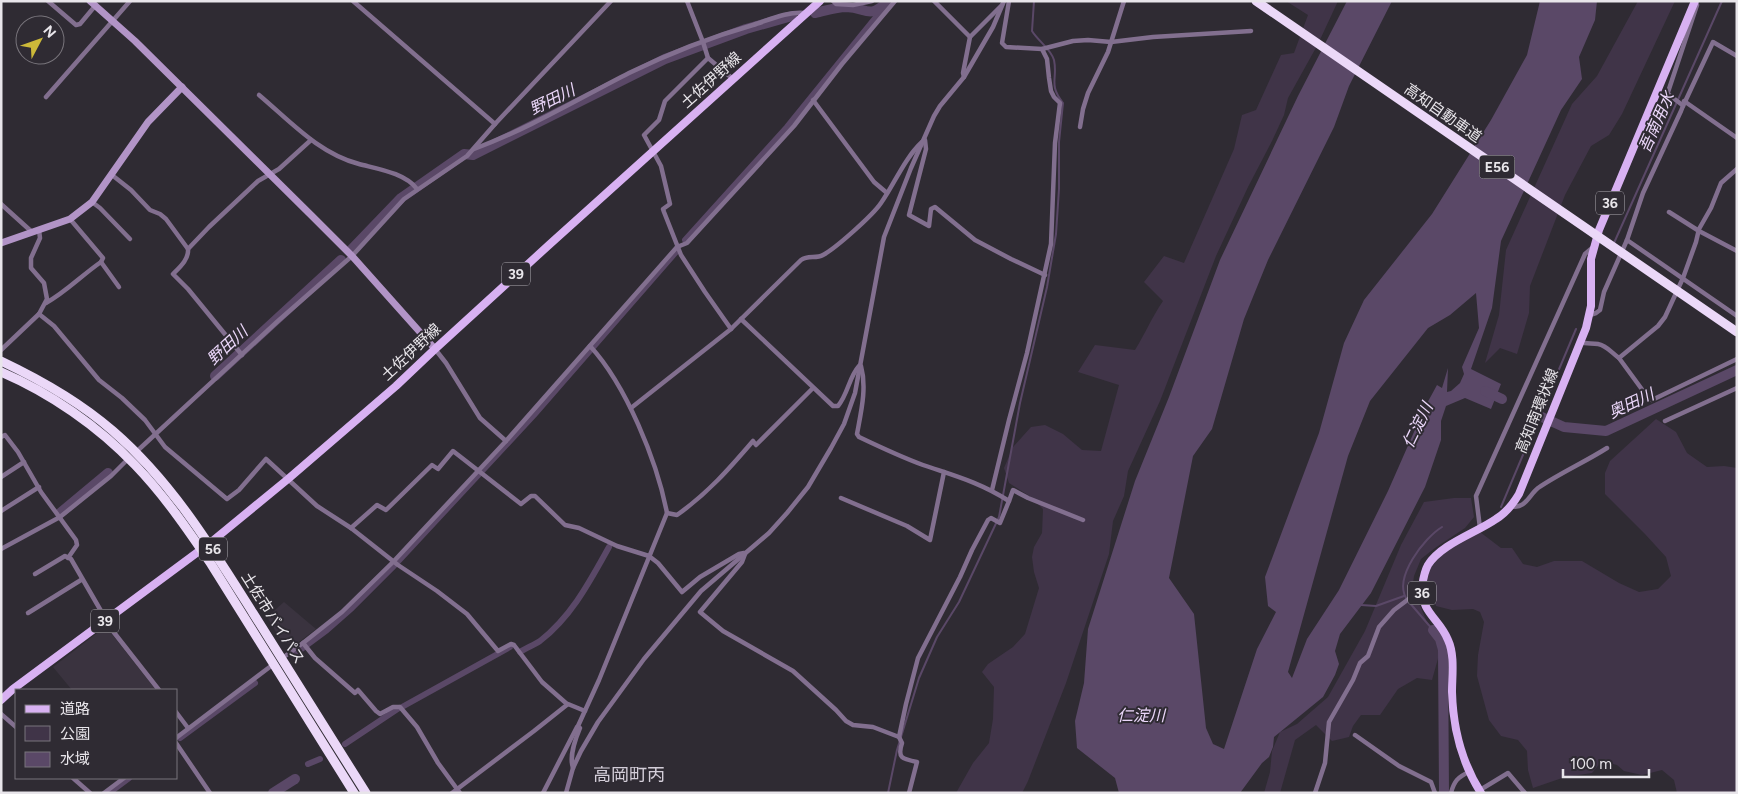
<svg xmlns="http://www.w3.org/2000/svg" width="1738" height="794" font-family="Figtree,'Noto Sans JP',sans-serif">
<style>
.built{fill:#3a333f}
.green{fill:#403448}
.water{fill:#5a4867;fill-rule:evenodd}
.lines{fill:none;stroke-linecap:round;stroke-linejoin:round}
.stream{stroke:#5a4867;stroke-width:2}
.canal{stroke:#5a4867;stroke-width:6}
.river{stroke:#5a4867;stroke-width:10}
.street{stroke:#826f8f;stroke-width:4.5}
.secondary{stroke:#b294c7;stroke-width:7}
.primary{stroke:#d8b1f2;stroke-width:8}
.highway{stroke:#ebd8f8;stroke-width:9}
.highway-bridge{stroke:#ebd8f8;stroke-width:9}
.labels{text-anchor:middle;stroke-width:4;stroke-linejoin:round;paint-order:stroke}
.shield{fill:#2f2b33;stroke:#b0adb3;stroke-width:1}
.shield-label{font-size:14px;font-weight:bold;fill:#e8e5ea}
.street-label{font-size:15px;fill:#e8e5ea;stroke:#2f2b33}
.water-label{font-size:16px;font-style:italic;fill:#ebd7fa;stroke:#2f2b33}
.quarter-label{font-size:18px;fill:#d3cdd8;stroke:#2f2b33}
</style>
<rect width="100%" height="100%" fill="#2f2b33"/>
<!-- built -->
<g class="built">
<path d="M284 602 316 629 295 645 282 642 267 617Z"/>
<path d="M105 627 107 628 156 690H72L53 667Z"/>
</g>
<!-- green -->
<g class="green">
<path d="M1286 1H1338L1318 44 1288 98 1284 115 1272 141 1248 187 1216 256 1160 401 1128 471 1124 496 1113 521 1109 554 1066 683 1028 781 1022 793H956L973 763 989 743 993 719 994 687 982 672 988 664 1013 647 1025 634 1039 588 1034 572 1032 557 1034 547 1042 533 1043 509 1031 497 1009 483 1004 468 1013 447 1031 427 1045 425 1063 434 1082 450 1101 451 1119 385 1078 372 1095 345 1135 350C1145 334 1152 317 1163 301L1144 282 1164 256 1184 263 1234 149 1242 115 1256 110 1281 55 1294 53 1308 15Z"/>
<path d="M1638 1H1675L1622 114 1609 135 1591 146 1565 195 1530 286 1529 313 1517 354 1500 348 1485 363 1499 315 1506 250 1572 104 1597 76Z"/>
<path d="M1656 419 1676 432 1687 453 1707 467 1724 466 1737 468V793H1677L1674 780 1662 770 1642 775 1624 771 1617 765 1602 761 1592 773 1565 777 1533 788 1528 770 1527 751 1518 740 1501 736 1489 720 1477 676 1478 655 1484 622 1480 612 1473 609 1452 610 1436 606 1426 576C1442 548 1456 548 1480 532L1501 548H1512L1523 564 1537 567 1554 561H1582L1619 583 1639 592 1658 589 1671 576 1666 557 1645 534 1605 494V473L1610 461Z"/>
<path d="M1454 498H1471L1474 517 1465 528 1435 548 1421 559 1414 576 1412 590 1421 608 1429 627 1436 639 1439 655 1432 680 1417 678 1398 689 1380 715H1361L1353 726 1349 737 1332 741 1316 725 1295 740 1280 793H1264L1270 772 1272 751 1280 732 1297 724 1328 697 1365 631 1401 545 1424 502Z"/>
</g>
<!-- water -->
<path class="water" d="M1347 1H1392L1349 86 1334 127 1268 260 1244 319 1212 429 1193 456 1169 578 1194 614 1206 728 1213 744 1224 749 1257 649 1276 612 1268 606 1265 577 1319 433 1344 343 1364 300 1432 214 1491 120 1527 55 1540 1H1597L1595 20 1579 57 1582 79 1561 110 1501 241 1492 308 1471 369 1501 384 1491 409 1465 398 1446 406 1441 421V440L1425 487 1371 593 1340 634 1335 651 1339 664 1335 675 1323 697 1274 737 1273 747 1269 757 1262 763 1240 793H1119L1115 778 1077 748 1075 721 1084 683 1088 629 1135 481 1169 397 1220 260 1298 96ZM1476 293 1479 328 1462 367 1464 374 1460 383 1451 391 1447 392 1448 368 1442 388 1437 385 1425 407 1388 491 1339 590 1307 639 1292 678 1288 672 1348 456 1370 401 1428 328 1450 315Z"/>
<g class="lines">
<!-- stream -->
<g class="stream">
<path d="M1614 243 1722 1"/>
<path d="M1501 507 1576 329"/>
<path d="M1406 598C1394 577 1424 538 1442 527"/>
<path d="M1409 602 1433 630"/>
<path d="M1361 605 1376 606 1404 596"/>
<path d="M888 793 897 750 919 678 937 637 959 602 999 517 1020 403 1047 287 1056 234 1059 189V142L1063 103C1048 84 1058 79 1054 60 1051 49 1038 41 1032 31L1034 1"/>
</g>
<!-- canal -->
<g class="canal">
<path d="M685 240 787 127 889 1"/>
<path d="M520 652C526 648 534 645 540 641 572 616 590 581 609 547"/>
<path d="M296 653 327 630 352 608 392 568 534 415 676 252"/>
<path d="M402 707 510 647"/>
<path d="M180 738 255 683"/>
<path d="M345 744 399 708"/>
<path d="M308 764 320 759"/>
<path d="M109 793 129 778"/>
</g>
<!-- river -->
<g class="river">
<path d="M815 13C825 11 836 7 846 7 869 8 867 20 889 1"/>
<path d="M351 250 401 198 464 154 473 155 665 59 746 29 792 16"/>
<path d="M215 376 341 260"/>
<path d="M1485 391 1502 399"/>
<path d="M1533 413 1564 427 1606 431 1737 370"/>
<path d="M60 513 108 473"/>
<path d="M1433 630 1440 639 1443 650 1444 793"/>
<path d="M273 793 295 779"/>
</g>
<!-- street -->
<g class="street">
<path d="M48 1 76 25 80 24 95 6"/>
<path d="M353 1 495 124"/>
<path d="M687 1 703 42 708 58 733 79"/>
<path d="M833 1 836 4 853 5 872 1"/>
<path d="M934 1 970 37"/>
<path d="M1009 1 1002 43 1006 47 1042 49 1073 41 1088 40 1111 42 1153 37 1251 31"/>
<path d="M708 58 665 101 659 120 644 135 661 166 670 204 663 209 664 212 681 255 705 292 731 329"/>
<path d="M964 77 963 73 970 37 1002 5"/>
<path d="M259 95C290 121 318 153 359 164 378 169 405 173 417 189"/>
<path d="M46 97 130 1"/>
<path d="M813 100 874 182 887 193"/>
<path d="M1684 101 1737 138"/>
<path d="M1683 106 1713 42 1737 56"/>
<path d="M1080 127 1083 109 1088 93 1108 52 1124 1"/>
<path d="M925 140 926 149 909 215 929 226 931 209 935 207 975 240 1011 259 1045 275"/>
<path d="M474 149C528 129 578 99 629 73 668 54 711 37 753 25 769 20 788 11 805 13"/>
<path d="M112 175 131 190 150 210 160 214 166 219 188 249"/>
<path d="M92 202 100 208 130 239"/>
<path d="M1 204 32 232"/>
<path d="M1669 212 1699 231 1737 251"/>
<path d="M70 219 103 258 101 262"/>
<path d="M1627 240 1737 316"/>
<path d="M46 303C66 292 82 275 101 262L119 287"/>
<path d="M39 314 54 326 99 380 122 398 145 420 165 447 227 499 239 490 266 459 317 506 351 528 398 565 437 591 467 614 498 651 511 644 514 645 542 682 567 704"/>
<path d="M1590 315 1596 313 1600 310 1604 292 1627 240 1643 193 1681 111 1683 106 1681 104 1668 94V92L1697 5"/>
<path d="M741 319 833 406H838C848 394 849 377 859 366"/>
<path d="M1580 342C1586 344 1591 343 1598 344 1606 345 1612 353 1619 358L1658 326 1665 317 1683 278 1696 242 1699 229 1711 208 1721 183 1737 169"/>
<path d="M435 349 446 363 480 418 506 441"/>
<path d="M1 350 39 314 47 299 44 283 31 268V258L40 238 39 230"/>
<path d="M242 355 188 289 173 274C180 267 189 259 188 249L209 227 258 181 279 169 311 140"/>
<path d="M1619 358 1649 399 1652 400 1737 359"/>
<path d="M861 366C867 388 861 412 857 434L859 437C880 447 901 457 923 465 955 476 979 482 1009 501L1013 490 1028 498 1083 520"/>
<path d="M631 408 731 329 801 260C808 255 816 259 823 255 836 248 873 215 881 203 895 183 904 159 922 142"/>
<path d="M1665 421 1737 388"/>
<path d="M1 437 5 435 18 452 41 492 76 540 77 545 68 558"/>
<path d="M135 453 278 321 352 256 404 199 467 156 495 124 611 1"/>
<path d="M1 477 24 462"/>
<path d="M992 490 1009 420 1027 353 1051 244 1055 143 1060 103 1054 97 1051 91 1049 78 1047 59 1042 49"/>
<path d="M841 498 907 526 930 540 944 472"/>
<path d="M1511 506C1525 510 1529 495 1538 488 1560 473 1585 462 1607 448"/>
<path d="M1 511 39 487"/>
<path d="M667 513 677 515C708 493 729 469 753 441L756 445 813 388"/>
<path d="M351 528 377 505 386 510 432 465 438 469 453 451 521 504 531 496H535L565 525 579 528 617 546 649 556 658 563 682 592 700 577 739 554 744 553"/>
<path d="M1480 528 1476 496 1585 254 1592 248"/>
<path d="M1 549 60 517 111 476 129 458"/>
<path d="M745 554 742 562 700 612 723 631 793 671 836 710 846 721 853 725 873 727 899 737 906 704 918 658 960 577 972 550 988 520 991 518 1000 523 1009 501"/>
<path d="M35 574 65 556 71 559 112 630 159 690"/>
<path d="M28 613 81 580"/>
<path d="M303 643 315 658 355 693 358 690 376 711 380 714 393 707H400L417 727 438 763 460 793"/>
<path d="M281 659 303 643 342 612 394 561 506 441 677 247 687 243 794 126 842 64 895 1"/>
<path d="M176 712 188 728"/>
<path d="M1 714 16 727"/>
<path d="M1355 735 1399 766 1431 782 1435 793"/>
<path d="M899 737 902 743C897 758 902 759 917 762L909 793"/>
<path d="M176 738 275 663"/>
<path d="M176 743 210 793"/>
<path d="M573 768C569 756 575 740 580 728L578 726 599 680 667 513C657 461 626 385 590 346"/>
<path d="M73 778 90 793"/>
<path d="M1480 790 1508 773 1525 793"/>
<path d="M104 793 124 778"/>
<path d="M452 793 534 731 568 704 585 711"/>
<path d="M543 793 577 727"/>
<path d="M566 793 573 768 581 751 598 722 644 659 701 591 769 533 787 513 808 487 831 448 844 424 855 393 884 237 911 168 934 116 940 106 964 77 993 27 1004 1"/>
<path d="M1315 793 1325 763 1329 722 1353 680 1360 663 1368 656 1379 627 1394 610 1410 598 1416 595 1422 594"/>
<path d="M1451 793C1454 781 1458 777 1469 772"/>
</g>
<!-- secondary -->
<g class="secondary">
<path d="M90 1 135 41 312 216 352 256 435 349"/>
<path d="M1 243 70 219 92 202 148 122 182 87"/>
</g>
<!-- primary -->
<g class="primary">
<path d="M1 700 13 689 210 543 288 479 396 386 435 349 550 244 820 1"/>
<path d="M1481 793C1462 763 1453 728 1452 692 1452 676 1455 655 1448 640 1440 619 1421 613 1422 587 1423 580 1424 572 1428 565 1441 544 1476 533 1496 519 1506 513 1513 504 1519 494L1586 328 1591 306V259L1599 230 1695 1"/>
</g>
<!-- highway -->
<g class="highway">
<path d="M1 361C41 380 80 402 113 431 172 482 212 548 253 613 291 673 328 733 366 793"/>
<path d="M1 372C50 393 98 426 135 465 164 495 188 530 211 564L354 793"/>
</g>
<!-- highway-bridge -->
<path class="highway-bridge" d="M1256 1 1737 332"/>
</g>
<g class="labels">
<!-- shield labels -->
<g class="shield">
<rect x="1479.5" y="155.5" width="35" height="23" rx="4"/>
<rect x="1596" y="191.5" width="28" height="23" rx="4"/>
<rect x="502" y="262.5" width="28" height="23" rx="4"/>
<rect x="199" y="537.5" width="28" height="23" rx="4"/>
<rect x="1408" y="581.5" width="28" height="23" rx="4"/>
<rect x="91" y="609.5" width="28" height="23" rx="4"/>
</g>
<g class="shield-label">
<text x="1497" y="172">E56</text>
<text x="1610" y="208">36</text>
<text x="516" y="279">39</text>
<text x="213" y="554">56</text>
<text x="1422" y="598">36</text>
<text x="105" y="626">39</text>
</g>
<!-- street labels -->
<g class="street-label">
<text transform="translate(711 80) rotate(-42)" y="5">土佐伊野線</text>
<text transform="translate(1443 113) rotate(35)" y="5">高知自動車道</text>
<text transform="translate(411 352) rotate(-43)" y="5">土佐伊野線</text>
<text transform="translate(1537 411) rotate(-68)" y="5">高知南環状線</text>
<text transform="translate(273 618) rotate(58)" y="5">土佐市バイパス</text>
</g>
<!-- water labels -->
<g class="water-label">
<text transform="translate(552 99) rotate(-26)" y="6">野田川</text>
<text transform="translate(1656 122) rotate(-66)" y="6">吾南用水</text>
<text transform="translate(227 345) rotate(-43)" y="6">野田川</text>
<text transform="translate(1631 403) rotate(-25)" y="6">奥田川</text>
<text transform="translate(1417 425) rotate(-64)" y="6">仁淀川</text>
<text x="1141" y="721">仁淀川</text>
</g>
<!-- quarter labels -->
<g class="quarter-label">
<text x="629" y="781">高岡町丙</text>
</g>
</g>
<!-- border -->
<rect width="1738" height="794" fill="none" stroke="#e8e5ea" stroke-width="5"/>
<!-- legend -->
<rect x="15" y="689" width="162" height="90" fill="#2f2b33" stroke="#79757c"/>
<rect x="25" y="705" width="25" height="8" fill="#d8b1f2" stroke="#79757c"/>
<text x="60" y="714" font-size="15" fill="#e8e5ea">道路</text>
<rect x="25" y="726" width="25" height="15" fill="#403448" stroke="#79757c"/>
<text x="60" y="739" font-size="15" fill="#e8e5ea">公園</text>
<rect x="25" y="752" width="25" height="15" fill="#5a4867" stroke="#79757c"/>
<text x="60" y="764" font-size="15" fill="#e8e5ea">水域</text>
<!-- north arrow -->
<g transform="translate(40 40) rotate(49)"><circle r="24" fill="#2f2b33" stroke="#79757c"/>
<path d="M0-4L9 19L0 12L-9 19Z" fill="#ccb939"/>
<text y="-8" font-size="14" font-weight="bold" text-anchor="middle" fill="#e8e5ea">N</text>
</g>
<!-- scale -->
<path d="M1563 769v8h86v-8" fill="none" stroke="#e8e5ea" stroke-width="2.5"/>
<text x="1570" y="769" font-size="15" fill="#e8e5ea" stroke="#2f2b33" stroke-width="4" paint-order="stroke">100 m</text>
</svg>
